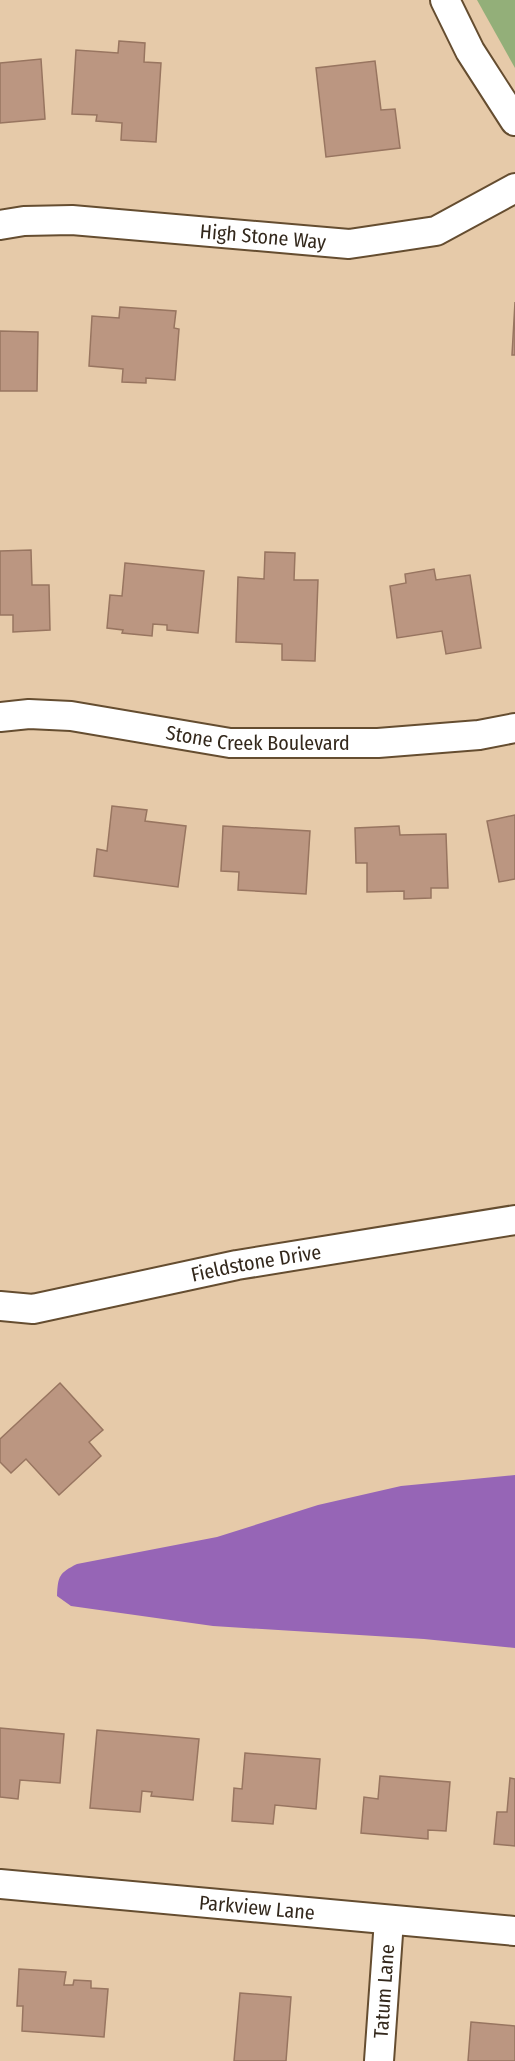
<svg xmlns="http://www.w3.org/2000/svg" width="515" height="2061" font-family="'Fira Sans Condensed',sans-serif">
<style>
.green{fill:#93af79}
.water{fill:#9665b6}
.building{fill:#bb9681;stroke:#987560;stroke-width:1.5}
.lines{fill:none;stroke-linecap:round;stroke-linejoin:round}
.minor-casing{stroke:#654d30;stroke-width:32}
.minor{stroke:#fff;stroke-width:28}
.labels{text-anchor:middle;stroke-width:4.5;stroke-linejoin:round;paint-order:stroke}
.street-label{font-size:20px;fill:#33281c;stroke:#e6caa9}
</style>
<rect width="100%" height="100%" fill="#e6caa9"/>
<!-- green -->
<path class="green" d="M477 0H515V68Z"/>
<!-- water -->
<path class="water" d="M515 1475V1648L424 1639 213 1626 71 1606 57 1596C58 1576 59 1573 77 1564L217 1537 318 1505 401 1486Z"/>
<!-- building -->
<g class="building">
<path d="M119 41 145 43 144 62 161 63 156 142 121 140 122 123 96 121 97 115 72 114 76 50 118 53Z"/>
<path d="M41 59 45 119 0 123V63Z"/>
<path d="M375 61 381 110 395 109 400 148 326 157 316 68Z"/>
<path d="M515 302V355H512Z"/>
<path d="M120 307 176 311 174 328 179 329 175 380 146 378V383L122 382 123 369 89 366 92 316 119 318Z"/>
<path d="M0 331 38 332 37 391H0Z"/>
<path d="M31 550 32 585H49L50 630 13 632V615H0V551Z"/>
<path d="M265 552 295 553 294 580H318L315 661 282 660V644L236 642 238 577 264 579Z"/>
<path d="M125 563 204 571 198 633 167 630V625L153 624 152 636 122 633 123 630 107 628 110 595 122 596Z"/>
<path d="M434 569 436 580 470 575 481 648 446 654 442 631 397 638 390 586 406 583 405 574Z"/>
<path d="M112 806 147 810 145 821 186 826 178 887 94 876 97 849 107 851Z"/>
<path d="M515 815V879L499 882 487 821Z"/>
<path d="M223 826 310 831 306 894 238 890 239 872 221 871Z"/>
<path d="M399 826 400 835 446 834 448 888H431V898L404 899V891L367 892V863H356L355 828Z"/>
<path d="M60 1383 103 1430 89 1442 101 1456 59 1495 26 1459 11 1473 0 1462V1439Z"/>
<path d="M0 1728 64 1734 60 1783 20 1780 18 1799 0 1797Z"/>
<path d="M97 1730 199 1739 193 1800 151 1796 152 1792 142 1791 140 1812 90 1808Z"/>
<path d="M245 1753 320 1759 316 1809 275 1805 273 1824 232 1821 234 1788 242 1789Z"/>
<path d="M380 1776 450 1782 446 1831 428 1830V1839L361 1833 364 1797 378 1799Z"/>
<path d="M510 1778 515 1779V1846L494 1844 497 1812H507Z"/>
<path d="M19 1969 66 1972 64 1985H73L74 1980 91 1981V1988L108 1989 104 2037 22 2031 23 2006H17Z"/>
<path d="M240 1993 291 1997 286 2061H234Z"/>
<path d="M471 2022 515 2026V2061H468Z"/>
</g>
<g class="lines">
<!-- minor casing -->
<g class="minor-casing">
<g id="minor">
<path d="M445 0 470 51 515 121"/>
<path id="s1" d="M0 225 24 221 72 220 349 244 436 231 515 188"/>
<path id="s2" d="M0 717 29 714 71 716 230 743H378L479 735 515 728"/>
<path id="s3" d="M0 1306 33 1309 237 1265 515 1220"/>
<path id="s4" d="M0 1884 515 1931"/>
<path id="s5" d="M379 2061 389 1920"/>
</g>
</g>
<!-- minor -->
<use href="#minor" class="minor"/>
</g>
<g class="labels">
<!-- street labels -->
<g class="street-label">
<text dy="7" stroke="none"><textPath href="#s1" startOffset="264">High Stone Way</textPath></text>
<text dy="7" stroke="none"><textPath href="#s2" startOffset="260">Stone Creek Boulevard</textPath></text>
<text dy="7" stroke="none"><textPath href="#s3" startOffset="261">Fieldstone Drive</textPath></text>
<text dy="7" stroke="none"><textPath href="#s4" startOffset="258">Parkview Lane</textPath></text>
<text dy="7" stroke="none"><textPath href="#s5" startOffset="70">Tatum Lane</textPath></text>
</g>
</g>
</svg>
